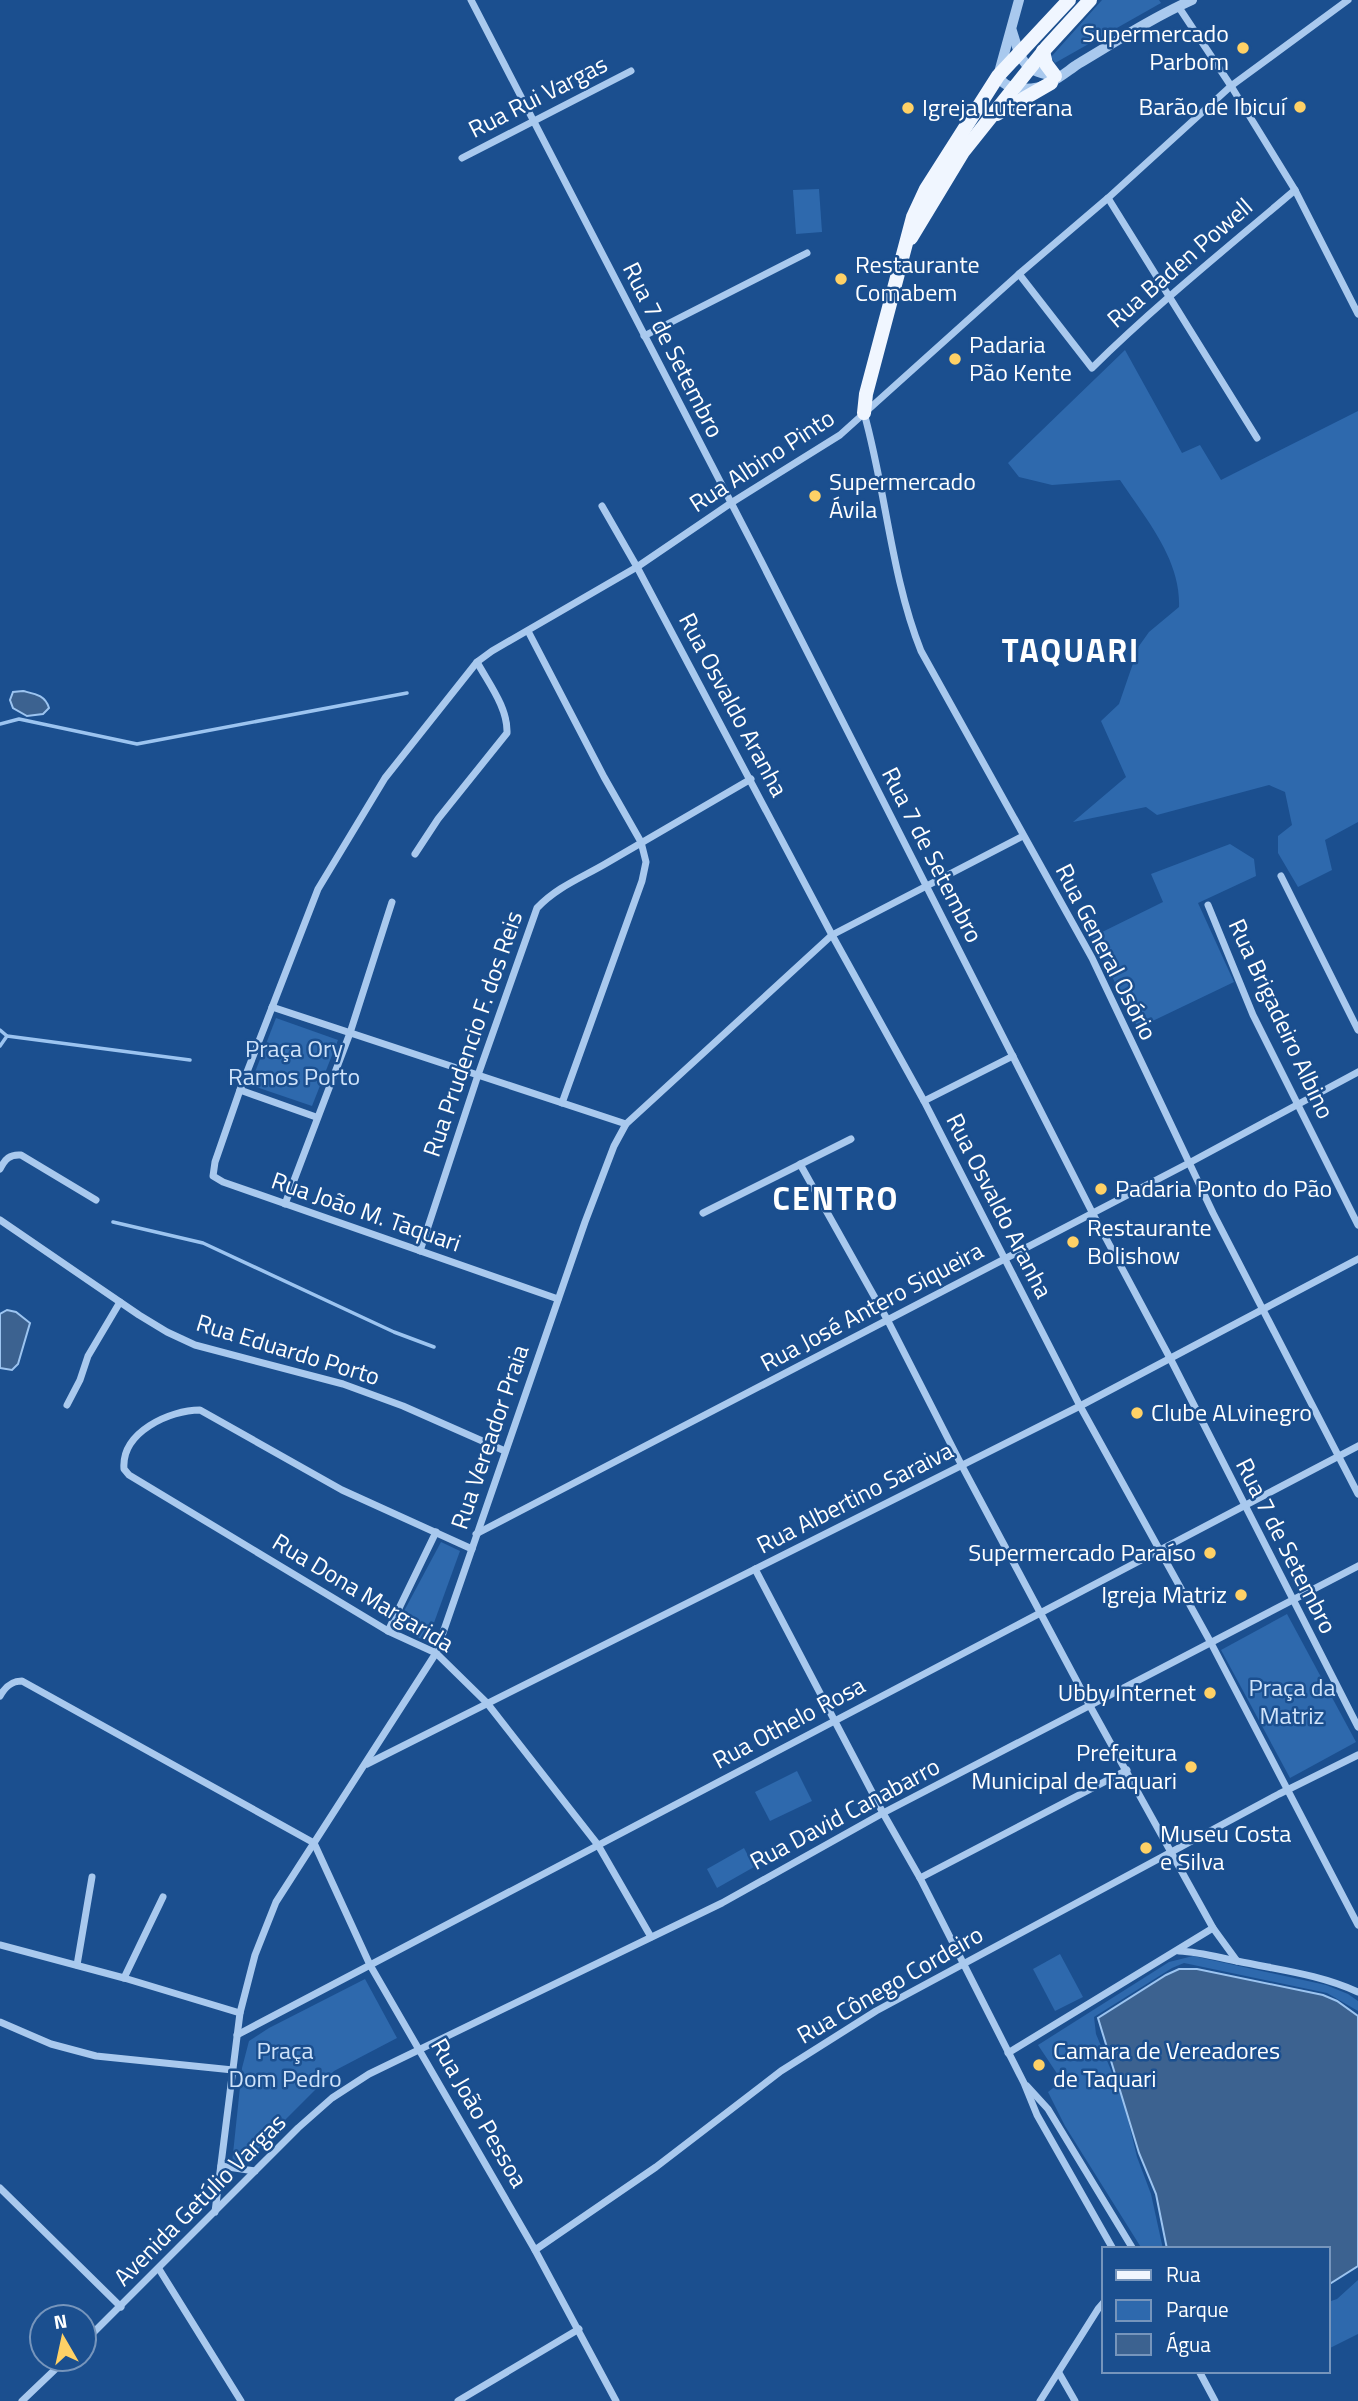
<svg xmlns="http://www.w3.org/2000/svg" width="1358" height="2401" font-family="'Titillium Web',sans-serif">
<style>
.green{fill:#2e69ad}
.water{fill:#3c6290;stroke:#9cc4f0;stroke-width:2}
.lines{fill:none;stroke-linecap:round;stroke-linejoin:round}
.stream{stroke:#9cc4f0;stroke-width:3.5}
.minor{stroke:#a9c9ee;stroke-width:7}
.tertiary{stroke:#a9c9ee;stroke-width:10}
.primary{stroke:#f0f6ff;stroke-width:14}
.poi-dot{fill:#ffd166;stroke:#1b4f8f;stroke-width:2.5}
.labels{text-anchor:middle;stroke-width:5;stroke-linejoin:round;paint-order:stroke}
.poi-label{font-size:24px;fill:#fff;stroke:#1b4f8f;text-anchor:start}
.street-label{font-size:24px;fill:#fff;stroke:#1b4f8f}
.park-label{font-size:24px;fill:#cfe3fa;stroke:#1b4f8f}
.district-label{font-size:32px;font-weight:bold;letter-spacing:2px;fill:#fff;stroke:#1b4f8f}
</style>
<rect width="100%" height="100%" fill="#1b4f8f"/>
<!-- green -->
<g class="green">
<path d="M1102 0H1159L1161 3 1055 63 1051 57Z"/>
<path d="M819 189 822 232 796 234 793 190Z"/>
<path d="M1125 350 1182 453 1200 445 1221 480 1358 411V822L1325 840 1332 870 1298 887 1278 853V836L1292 825 1285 792 1269 785 1157 815 1146 807 1073 822 1126 777 1101 721 1119 704 1139 646 1149 632 1179 607C1181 559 1145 518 1120 480L1052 485 1019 477 1008 463Z"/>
<path d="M1230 844 1254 859 1256 876 1198 903 1234 982 1138 1028 1092 937 1163 902 1151 874Z"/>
<path d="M276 1018 338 1040 312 1106 250 1085Z"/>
<path d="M441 1542 460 1551 427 1642 396 1626Z"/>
<path d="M1287 1614 1356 1742 1290 1778 1221 1650Z"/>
<path d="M797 1771 812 1801 770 1821 755 1792Z"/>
<path d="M744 1848 754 1867 717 1888 707 1869Z"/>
<path d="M1060 1954 1083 1997 1055 2011 1033 1969Z"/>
<path d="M1193 1956 1326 1985 1348 1994 1358 2001V2011L1327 1993 1184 1963 1172 1968 1094 2017 1096 2034 1123 2099 1137 2157 1151 2194 1163 2249H1142L1065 2126 1048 2092 1062 2081 1038 2045 1169 1962Z"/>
<path d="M365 1979 397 2038 334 2071 276 2129 245 2164 232 2163 242 2068 249 2041 269 2028Z"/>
<path d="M1358 2280V2334L1328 2349V2302L1337 2299Z"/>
</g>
<!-- water -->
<g class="water">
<path d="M23 691C35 694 45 695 49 708L43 714 27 716 13 708 10 700 13 692Z"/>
<path d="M7 1310 16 1312 30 1323 18 1364 12 1370 0 1368V1314Z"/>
<path d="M1179 1969H1197L1323 1995 1337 2001 1358 2016V2266L1328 2285V2249H1167L1156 2194 1139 2153 1098 2018 1166 1975Z"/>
</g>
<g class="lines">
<!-- stream -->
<g class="stream">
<path d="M0 724 19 719 137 744 407 693"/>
<path d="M0 1030 7 1036 190 1060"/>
<path d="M0 1046 7 1036"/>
<path d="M113 1222 203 1243 394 1332 434 1347"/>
</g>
<!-- minor -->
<g class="minor">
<path d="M471 0 753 545 1093 1214 1171 1360 1358 1727"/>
<path d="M1178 6 1231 86 1295 190 1358 314"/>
<path d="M462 158 631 71"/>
<path d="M1108 198 1257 438"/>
<path d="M1019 274 1092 368C1157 304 1227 248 1295 190"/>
<path d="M644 336 807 253"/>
<path d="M864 413C886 491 891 576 921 651L1092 958 1213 1213 1358 1494"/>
<path d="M602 506 637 567 832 935 924 1101 1080 1406 1211 1643 1358 1925"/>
<path d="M528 631 604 777 641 842 646 862 642 881 562 1103"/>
<path d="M415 854 438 819 507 733C508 708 489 684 477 662"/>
<path d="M1281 876 1358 1030"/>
<path d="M1208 905 1253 1015 1358 1225"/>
<path d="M272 1007 626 1124"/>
<path d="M240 1090 316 1117"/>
<path d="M924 1101 1013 1056"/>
<path d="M800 1164 888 1321 962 1466 1090 1706 1213 1928 1237 1961"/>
<path d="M0 1169C5 1159 10 1154 21 1155L96 1200"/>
<path d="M285 1204 350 1033 392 902"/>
<path d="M703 1213 851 1139"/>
<path d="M0 1220 139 1315 167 1332 195 1345 343 1384 403 1406 505 1451"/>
<path d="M420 1251 478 1075 537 908C557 887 581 878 605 864 654 836 702 807 751 779"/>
<path d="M558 1299 223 1182 213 1176 215 1162 240 1090 318 889 385 778 477 662 492 651 637 567 731 503 840 435 1019 274 1108 198 1231 86 1348 0"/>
<path d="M67 1405 80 1380 88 1356 120 1302"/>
<path d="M476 1534 1189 1163 1358 1072"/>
<path d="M472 1549 342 1490 200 1410C170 1410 121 1432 124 1469L129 1475 388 1631 436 1653 487 1703 598 1845 651 1937"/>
<path d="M755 1569 883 1813 920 1878 1024 2083 1037 2115 1113 2249"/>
<path d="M388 1631 436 1532"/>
<path d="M0 1696C5 1687 11 1681 22 1681L314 1843"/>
<path d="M367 1764 1080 1406 1358 1259"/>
<path d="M314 1843 370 1965 535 2250 616 2401"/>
<path d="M920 1878 1127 1770"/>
<path d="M0 1945 124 1978 240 2013"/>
<path d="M1179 1951C1199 1952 1217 1957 1237 1961 1279 1970 1319 1974 1358 1992"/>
<path d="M77 1965 92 1877"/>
<path d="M124 1978 163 1897"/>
<path d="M0 2022 51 2044 96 2056 233 2070"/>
<path d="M237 2035 1358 1446"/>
<path d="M1008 2053 1213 1928"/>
<path d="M1027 2086 1048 2109 1133 2249"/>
<path d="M221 2166 255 2171"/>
<path d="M0 2188 121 2307"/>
<path d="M215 2212 240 2013 255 1955 276 1902 436 1653 585 1222 614 1146 626 1124 832 935 1023 836"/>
<path d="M535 2250 656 2167 781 2071 876 2011 1279 1794 1358 1755"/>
<path d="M159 2269 241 2401"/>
<path d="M84 2342 298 2128 332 2098 369 2074 722 1903 883 1813 1358 1566"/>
<path d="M1199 2371 1215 2401"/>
<path d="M1059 2373 1075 2401"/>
<path d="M22 2401 66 2359"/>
<path d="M458 2401 579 2329"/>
<path d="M1040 2401 1098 2309 1104 2302"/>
</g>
<!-- tertiary -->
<g class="tertiary">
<path d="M1019 0 998 76C1007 93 1035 91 1051 82 1061 77 1069 70 1078 64 1115 42 1152 18 1192 0"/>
<path d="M1012 31C1021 60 1023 73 1057 76"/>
</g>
<!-- primary -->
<g class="primary">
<path d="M1043 51 1046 64 1055 76"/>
<path d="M997 114 1051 83"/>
<path d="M911 238 963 152 1046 48 1090 0"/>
<path d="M864 413 866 394 913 217 926 189 998 76 1069 0"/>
</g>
</g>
<!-- markers -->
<g class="poi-dot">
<circle cx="1243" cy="48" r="7"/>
<circle cx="1300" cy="107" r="7"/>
<circle cx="908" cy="108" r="7"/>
<circle cx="841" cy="279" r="7"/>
<circle cx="955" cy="359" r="7"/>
<circle cx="815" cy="496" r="7"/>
<circle cx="1101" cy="1189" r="7"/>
<circle cx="1073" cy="1242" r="7"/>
<circle cx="1137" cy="1413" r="7"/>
<circle cx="1210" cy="1553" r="7"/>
<circle cx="1241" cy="1595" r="7"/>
<circle cx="1210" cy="1693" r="7"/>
<circle cx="1191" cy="1767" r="7"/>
<circle cx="1146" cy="1848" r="7"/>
<circle cx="1039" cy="2065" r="7"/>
</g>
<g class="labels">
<!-- poi labels -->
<g class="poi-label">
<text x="1229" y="42" text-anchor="end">Supermercado<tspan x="1229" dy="28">Parbom</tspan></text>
<text x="1286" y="115" text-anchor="end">Barão de Ibicuí</text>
<text x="922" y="116">Igreja Luterana</text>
<text x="855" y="273">Restaurante<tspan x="855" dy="28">Comabem</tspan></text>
<text x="969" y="353">Padaria<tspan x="969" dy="28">Pão Kente</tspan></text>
<text x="829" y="490">Supermercado<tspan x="829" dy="28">Ávila</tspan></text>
<text x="1115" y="1197">Padaria Ponto do Pão</text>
<text x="1087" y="1236">Restaurante<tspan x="1087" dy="28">Bolishow</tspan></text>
<text x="1151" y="1421">Clube ALvinegro</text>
<text x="1196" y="1561" text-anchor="end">Supermercado Paraíso</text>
<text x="1227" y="1603" text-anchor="end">Igreja Matriz</text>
<text x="1196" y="1701" text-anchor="end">Ubby Internet</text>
<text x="1177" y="1761" text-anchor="end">Prefeitura<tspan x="1177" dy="28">Municipal de Taquari</tspan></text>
<text x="1160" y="1842">Museu Costa<tspan x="1160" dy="28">e Silva</tspan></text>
<text x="1053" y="2059">Camara de Vereadores<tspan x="1053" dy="28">de Taquari</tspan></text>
</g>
<!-- street labels -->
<g class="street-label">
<text transform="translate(538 97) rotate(-27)" y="8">Rua Rui Vargas</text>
<text transform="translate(1180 263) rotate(-41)" y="8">Rua Baden Powell</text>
<text transform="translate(673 350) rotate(63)" y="8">Rua 7 de Setembro</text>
<text transform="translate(762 461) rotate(-33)" y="8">Rua Albino Pinto</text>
<text transform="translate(733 705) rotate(62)" y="8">Rua Osvaldo Aranha</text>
<text transform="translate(932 855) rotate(63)" y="8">Rua 7 de Setembro</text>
<text transform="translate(1106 952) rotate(63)" y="8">Rua General Osório</text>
<text transform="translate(1281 1019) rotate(65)" y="8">Rua Brigadeiro Albino</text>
<text transform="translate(473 1034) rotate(-71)" y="8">Rua Prudencio F. dos Reis</text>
<text transform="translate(999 1206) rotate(63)" y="8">Rua Osvaldo Aranha</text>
<text transform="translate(366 1212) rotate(19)" y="8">Rua João M. Taquari</text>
<text transform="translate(872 1307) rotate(-28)" y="8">Rua José Antero Siqueira</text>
<text transform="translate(288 1350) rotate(17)" y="8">Rua Eduardo Porto</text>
<text transform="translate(490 1437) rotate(-71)" y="8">Rua Vereador Praia</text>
<text transform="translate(855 1498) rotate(-27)" y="8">Rua Albertino Saraiva</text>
<text transform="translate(1286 1546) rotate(63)" y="8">Rua 7 de Setembro</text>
<text transform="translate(363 1593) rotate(31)" y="8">Rua Dona Margarida</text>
<text transform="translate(789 1723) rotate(-28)" y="8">Rua Othelo Rosa</text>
<text transform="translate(845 1814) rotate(-28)" y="8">Rua David Canabarro</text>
<text transform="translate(890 1985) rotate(-30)" y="8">Rua Cônego Cordeiro</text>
<text transform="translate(479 2113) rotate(60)" y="8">Rua João Pessoa</text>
<text transform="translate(200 2200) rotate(-45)" y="8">Avenida Getúlio Vargas</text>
</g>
<!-- park labels -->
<g class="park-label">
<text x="294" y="1057">Praça Ory<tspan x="294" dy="28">Ramos Porto</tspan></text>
<text x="1292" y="1696">Praça da<tspan x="1292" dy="28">Matriz</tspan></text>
<text x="285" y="2059">Praça<tspan x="285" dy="28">Dom Pedro</tspan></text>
</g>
<!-- district labels -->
<g class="district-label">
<text x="1071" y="662">TAQUARI</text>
<text x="836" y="1210">CENTRO</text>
</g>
</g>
<!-- legend -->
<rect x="1102" y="2247" width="228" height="126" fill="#1b4f8f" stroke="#7695bc" stroke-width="2"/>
<rect x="1116" y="2270" width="35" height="10" fill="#f0f6ff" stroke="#7695bc" stroke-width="2"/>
<text x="1166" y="2282" font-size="21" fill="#ffffff">Rua</text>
<rect x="1116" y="2300" width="35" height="21" fill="#2e69ad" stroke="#7695bc" stroke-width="2"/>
<text x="1166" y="2317" font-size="21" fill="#ffffff">Parque</text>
<rect x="1116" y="2334" width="35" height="21" fill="#3c6290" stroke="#7695bc" stroke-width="2"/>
<text x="1166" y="2352" font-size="21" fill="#ffffff">Água</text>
<!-- north arrow -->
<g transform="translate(63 2338) rotate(351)"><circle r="33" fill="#1b4f8f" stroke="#7695bc" stroke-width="2"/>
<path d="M0-5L12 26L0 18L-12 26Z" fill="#ffd166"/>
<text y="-10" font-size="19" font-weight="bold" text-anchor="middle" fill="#ffffff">N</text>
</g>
</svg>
